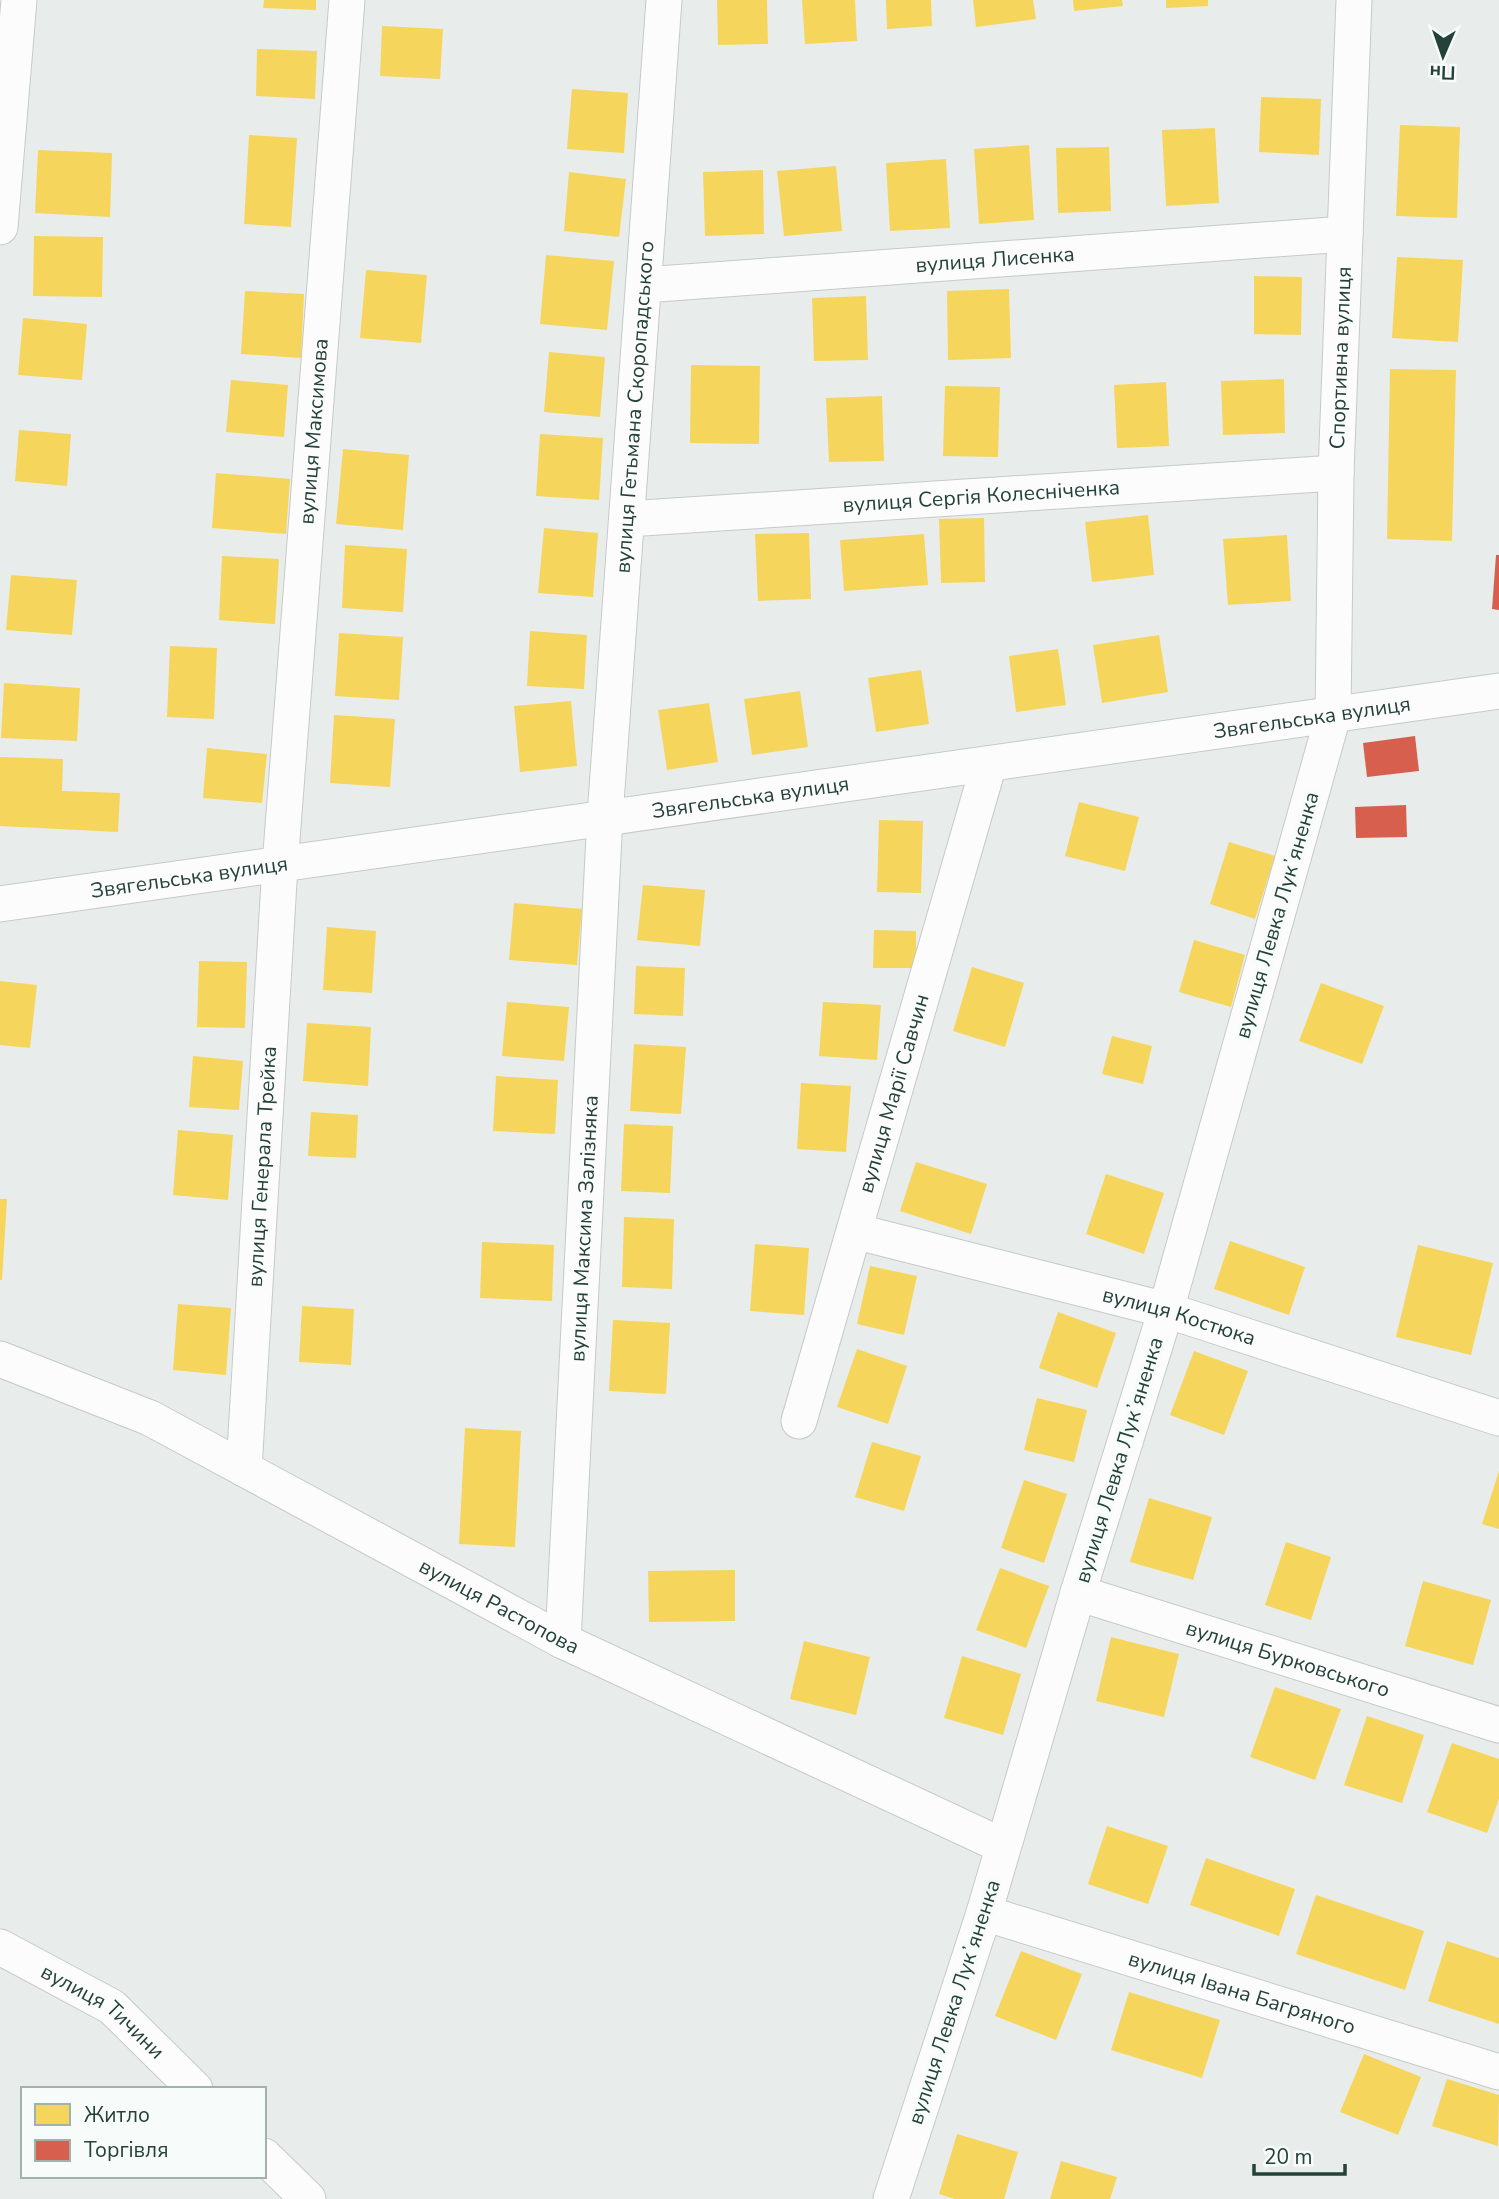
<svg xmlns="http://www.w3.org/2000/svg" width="1499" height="2199" font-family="'Nunito Sans',sans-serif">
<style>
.homes{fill:#f6d55c}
.shops{fill:#d6604d}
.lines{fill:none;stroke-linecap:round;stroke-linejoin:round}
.street-casing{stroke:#c5cac8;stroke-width:37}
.street{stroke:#fcfcfc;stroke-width:35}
.labels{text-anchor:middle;stroke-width:7;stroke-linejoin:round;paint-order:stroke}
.street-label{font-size:21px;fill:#24423a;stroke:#f7fbf9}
</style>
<rect width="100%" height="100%" fill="#e8edeb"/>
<!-- homes -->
<g class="homes">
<path d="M264 0H316V10L263 8Z"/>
<path d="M717 0H767L768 44 718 45Z"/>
<path d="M802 0H855L857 41 805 44Z"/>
<path d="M886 0H931L932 26 887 29Z"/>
<path d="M973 0H1033L1036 19 976 27Z"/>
<path d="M1073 0H1122L1123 6 1074 11Z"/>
<path d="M1166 0H1208V6L1166 8Z"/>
<path d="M382 26 443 29 440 79 380 76Z"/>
<path d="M257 49 317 51 315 99 256 96Z"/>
<path d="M572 89 628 93 624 153 567 149Z"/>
<path d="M1261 97 1321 99 1319 155 1259 152Z"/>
<path d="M1400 125 1460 127 1457 218 1396 216Z"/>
<path d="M1215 128 1219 203 1166 206 1162 130Z"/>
<path d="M249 135 297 138 291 227 244 224Z"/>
<path d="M1029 145 1034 220 979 224 974 149Z"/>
<path d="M1109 147 1111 211 1058 213 1056 148Z"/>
<path d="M38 150 112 153 110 217 35 213Z"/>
<path d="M946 159 950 228 890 231 886 163Z"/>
<path d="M836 166 842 231 784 236 777 171Z"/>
<path d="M763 170 764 234 705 236 703 172Z"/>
<path d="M569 172 626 179 619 237 564 231Z"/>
<path d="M34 236 103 237 102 297 33 296Z"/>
<path d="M546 255 614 261 607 330 540 324Z"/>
<path d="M1397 257 1463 260 1458 342 1392 338Z"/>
<path d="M366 270 427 275 421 343 360 338Z"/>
<path d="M1254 276 1302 277 1301 335 1254 334Z"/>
<path d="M1009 289 1011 358 948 360 947 291Z"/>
<path d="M245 291 304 294 301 358 241 354Z"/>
<path d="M866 296 868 360 814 361 812 298Z"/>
<path d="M23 318 87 324 82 380 18 375Z"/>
<path d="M549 352 605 357 600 417 544 412Z"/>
<path d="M691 365 760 366 759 444 690 443Z"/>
<path d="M1390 369 1456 370 1452 541 1387 539Z"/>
<path d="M1284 379 1285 433 1223 435 1221 381Z"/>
<path d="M231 380 288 385 284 437 226 432Z"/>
<path d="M1166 382 1169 446 1117 448 1114 385Z"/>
<path d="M945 386 1000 387 998 457 943 456Z"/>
<path d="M882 396 884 461 829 462 826 398Z"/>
<path d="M19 430 71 434 67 486 15 481Z"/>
<path d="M540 434 603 438 599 500 536 496Z"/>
<path d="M343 449 409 455 403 530 336 524Z"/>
<path d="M216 473 290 479 286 534 212 528Z"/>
<path d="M1148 515 1154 575 1092 582 1085 522Z"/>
<path d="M984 518 985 582 941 583 939 519Z"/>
<path d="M544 528 598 533 593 597 538 593Z"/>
<path d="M809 533 811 599 758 601 755 534Z"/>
<path d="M924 534 928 585 844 591 840 540Z"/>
<path d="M1287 535 1291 601 1228 605 1223 539Z"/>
<path d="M345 545 407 549 403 612 342 608Z"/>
<path d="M222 556 279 559 275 624 219 620Z"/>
<path d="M11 575 77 580 72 635 6 630Z"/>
<path d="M530 631 587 635 584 689 527 686Z"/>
<path d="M339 633 403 637 399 700 335 696Z"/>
<path d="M1159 635 1168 692 1102 703 1093 645Z"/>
<path d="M170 646 217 648 214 719 167 717Z"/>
<path d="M1058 649 1066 705 1016 712 1009 656Z"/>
<path d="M921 670 929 724 876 732 868 678Z"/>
<path d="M4 683 80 688 77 741 1 738Z"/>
<path d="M800 691 808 747 752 755 744 699Z"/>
<path d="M571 701 577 766 520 772 514 706Z"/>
<path d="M709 703 718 762 667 770 658 710Z"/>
<path d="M334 715 395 719 390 787 330 783Z"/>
<path d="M207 748 267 754 262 803 203 798Z"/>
<path d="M0 757 63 759 62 791 120 793 118 832 0 826Z"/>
<path d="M1079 802 1139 817 1125 871 1065 856Z"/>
<path d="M879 820 923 821 921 893 877 892Z"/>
<path d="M1229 842 1275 856 1255 919 1210 904Z"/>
<path d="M643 885 705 890 700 946 637 940Z"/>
<path d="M514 903 582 909 577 965 509 960Z"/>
<path d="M327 927 376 931 372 993 323 990Z"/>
<path d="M874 930 916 931V968H873Z"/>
<path d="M1194 940 1245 955 1231 1007 1179 992Z"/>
<path d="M199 961 247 962 245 1028 197 1027Z"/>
<path d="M636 966 685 968 683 1016 634 1014Z"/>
<path d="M972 967 1024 983 1005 1047 953 1031Z"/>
<path d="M0 981 37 985 30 1048 0 1045Z"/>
<path d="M1321 983 1384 1006 1362 1064 1299 1041Z"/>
<path d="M507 1002 569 1007 564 1061 502 1056Z"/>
<path d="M823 1002 881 1005 877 1060 819 1056Z"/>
<path d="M307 1023 371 1027 368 1086 303 1081Z"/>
<path d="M1112 1036 1152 1046 1143 1084 1102 1074Z"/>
<path d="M634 1044 686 1047 681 1114 630 1111Z"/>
<path d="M193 1056 243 1061 239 1110 189 1107Z"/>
<path d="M496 1076 558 1080 555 1134 493 1131Z"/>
<path d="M801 1083 851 1086 846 1152 797 1149Z"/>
<path d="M311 1112 358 1115 356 1158 308 1156Z"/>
<path d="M624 1124 673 1126 670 1193 621 1191Z"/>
<path d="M178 1130 233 1135 228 1200 173 1195Z"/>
<path d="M916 1162 987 1184 971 1234 900 1211Z"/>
<path d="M1106 1174 1164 1193 1144 1254 1086 1234Z"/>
<path d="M0 1199H7L2 1280H0Z"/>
<path d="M624 1217 674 1219 672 1289 622 1287Z"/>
<path d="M1230 1241 1305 1267 1289 1315 1214 1289Z"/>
<path d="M482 1242 554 1245 552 1301 480 1298Z"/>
<path d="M755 1244 809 1248 804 1315 750 1311Z"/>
<path d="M1418 1245 1493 1263 1471 1355 1396 1337Z"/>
<path d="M870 1266 917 1276 904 1335 857 1324Z"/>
<path d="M178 1304 231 1308 226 1375 173 1370Z"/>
<path d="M302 1306 354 1309 351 1365 299 1362Z"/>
<path d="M1058 1312 1116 1333 1097 1388 1039 1368Z"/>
<path d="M613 1320 670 1323 666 1394 609 1391Z"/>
<path d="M857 1349 907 1366 888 1424 837 1407Z"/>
<path d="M1194 1351 1248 1371 1224 1435 1170 1415Z"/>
<path d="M1037 1398 1087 1410 1074 1462 1024 1450Z"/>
<path d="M465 1428 521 1431 515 1547 459 1544Z"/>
<path d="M872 1442 921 1456 904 1511 855 1497Z"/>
<path d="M1499 1471V1529L1482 1524Z"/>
<path d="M1024 1480 1067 1494 1044 1563 1001 1548Z"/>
<path d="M1149 1498 1212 1517 1193 1580 1130 1562Z"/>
<path d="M1286 1542 1331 1557 1311 1620 1265 1605Z"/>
<path d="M1000 1568 1049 1586 1026 1648 976 1630Z"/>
<path d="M735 1570V1621L649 1622 648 1571Z"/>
<path d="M1423 1581 1491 1600 1473 1665 1405 1646Z"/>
<path d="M1111 1637 1179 1654 1164 1717 1096 1701Z"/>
<path d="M804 1641 870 1657 856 1715 790 1699Z"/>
<path d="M962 1656 1021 1674 1003 1735 944 1718Z"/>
<path d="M1275 1687 1341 1709 1315 1780 1250 1757Z"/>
<path d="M1367 1716 1424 1735 1402 1803 1344 1785Z"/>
<path d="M1452 1743 1499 1759V1799L1487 1833 1427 1812Z"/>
<path d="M1107 1826 1168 1846 1148 1904 1088 1884Z"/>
<path d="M1206 1858 1295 1889 1279 1936 1190 1905Z"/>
<path d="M1316 1895 1424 1931 1405 1990 1296 1954Z"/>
<path d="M1447 1941 1499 1958V2024L1428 2001Z"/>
<path d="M1021 1951 1082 1974 1056 2040 995 2016Z"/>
<path d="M1129 1992 1220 2020 1202 2078 1111 2050Z"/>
<path d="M1364 2054 1421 2077 1398 2135 1340 2112Z"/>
<path d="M1447 2079 1499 2095 1498 2146 1432 2126Z"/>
<path d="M957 2134 1018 2152 1004 2199H955L939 2194Z"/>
<path d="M1061 2161 1117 2177 1110 2199H1050Z"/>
</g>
<!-- shops -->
<g class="shops">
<path d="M1496 555H1499V610L1492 609Z"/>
<path d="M1415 736 1419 771 1367 777 1363 743Z"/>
<path d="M1406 805 1407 837 1356 838 1355 807Z"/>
</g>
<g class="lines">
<!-- street casing -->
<g class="street-casing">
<g id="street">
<path d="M0 227 19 0"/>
<path id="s1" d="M644 285 1345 234"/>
<path id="s2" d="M627 519 1336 473"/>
<path id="s3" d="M0 904 1499 691"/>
<path id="s4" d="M854 1231 1166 1310 1499 1418"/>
<path id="s5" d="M0 1359 150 1418 563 1641 1003 1846"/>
<path id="s6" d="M799 1421 989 764"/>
<path id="s7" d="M244 1469 280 865 347 0"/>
<path id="s8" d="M1078 1593 1499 1725"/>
<path id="s9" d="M563 1641 605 816 664 0"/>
<path id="s10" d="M984 1913 1499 2072"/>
<path id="s11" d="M0 1947 112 2007 195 2089"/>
<path d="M264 2156 308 2199"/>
<path id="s12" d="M891 2199 984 1913 1078 1593 1166 1310 1333 716 1336 473 1354 0"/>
</g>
</g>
<!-- street -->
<use href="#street" class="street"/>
</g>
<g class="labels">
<!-- street labels -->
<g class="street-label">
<text dy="7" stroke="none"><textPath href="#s1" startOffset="352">вулиця Лисенка</textPath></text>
<text dy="7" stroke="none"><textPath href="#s12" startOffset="1906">Спортивна вулиця</textPath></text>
<text dy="7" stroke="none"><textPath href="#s9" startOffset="1236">вулиця Гетьмана Скоропадського</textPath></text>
<text dy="7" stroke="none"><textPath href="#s7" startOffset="1040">вулиця Максимова</textPath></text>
<text dy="7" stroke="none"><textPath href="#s2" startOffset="355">вулиця Сергія Колесніченка</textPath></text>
<text dy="7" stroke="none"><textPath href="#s3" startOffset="1325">Звягельська вулиця</textPath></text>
<text dy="7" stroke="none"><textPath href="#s3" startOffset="758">Звягельська вулиця</textPath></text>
<text dy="7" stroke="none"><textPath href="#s3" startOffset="191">Звягельська вулиця</textPath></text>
<text transform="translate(1277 915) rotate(-74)" y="7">вулиця Левка Лукʼяненка</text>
<text dy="7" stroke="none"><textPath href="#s6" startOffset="341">вулиця Марії Савчин</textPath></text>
<text dy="7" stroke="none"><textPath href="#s7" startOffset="303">вулиця Генерала Трейка</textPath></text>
<text dy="7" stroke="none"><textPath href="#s9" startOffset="413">вулиця Максима Залізняка</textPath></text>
<text dy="7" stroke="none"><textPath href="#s4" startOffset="336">вулиця Костюка</textPath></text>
<text transform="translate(1119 1460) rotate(-73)" y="7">вулиця Левка Лукʼяненка</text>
<text dy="7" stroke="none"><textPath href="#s5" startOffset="558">вулиця Растопова</textPath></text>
<text dy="7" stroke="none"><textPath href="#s8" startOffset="220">вулиця Бурковського</textPath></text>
<text dy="7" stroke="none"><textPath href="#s10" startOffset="270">вулиця Івана Багряного</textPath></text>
<text transform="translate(954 2002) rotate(-72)" y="7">вулиця Левка Лукʼяненка</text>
<text dy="7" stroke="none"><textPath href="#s11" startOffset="122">вулиця Тичини</textPath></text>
</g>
</g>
<!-- legend -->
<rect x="21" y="2087" width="245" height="91" fill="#f7fbf9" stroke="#a3b1ad" stroke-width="2"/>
<rect x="35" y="2104" width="35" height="21" fill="#f6d55c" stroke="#a3b1ad" stroke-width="2"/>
<text x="84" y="2122" font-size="21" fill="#24423a">Житло</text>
<rect x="35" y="2140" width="35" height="21" fill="#d6604d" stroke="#a3b1ad" stroke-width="2"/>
<text x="84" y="2157" font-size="21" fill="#24423a">Торгівля</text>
<!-- north arrow -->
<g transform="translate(1443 56) rotate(182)" stroke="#f7fbf9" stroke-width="5" paint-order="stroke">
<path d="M0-5L12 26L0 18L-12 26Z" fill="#24423a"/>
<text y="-10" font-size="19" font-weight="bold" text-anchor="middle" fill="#24423a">Пн</text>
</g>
<!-- scale -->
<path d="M1254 2164v10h91v-10" fill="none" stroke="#24423a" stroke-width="3.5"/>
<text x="1264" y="2164" font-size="21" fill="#24423a" stroke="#f7fbf9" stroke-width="5" paint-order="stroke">20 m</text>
</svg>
